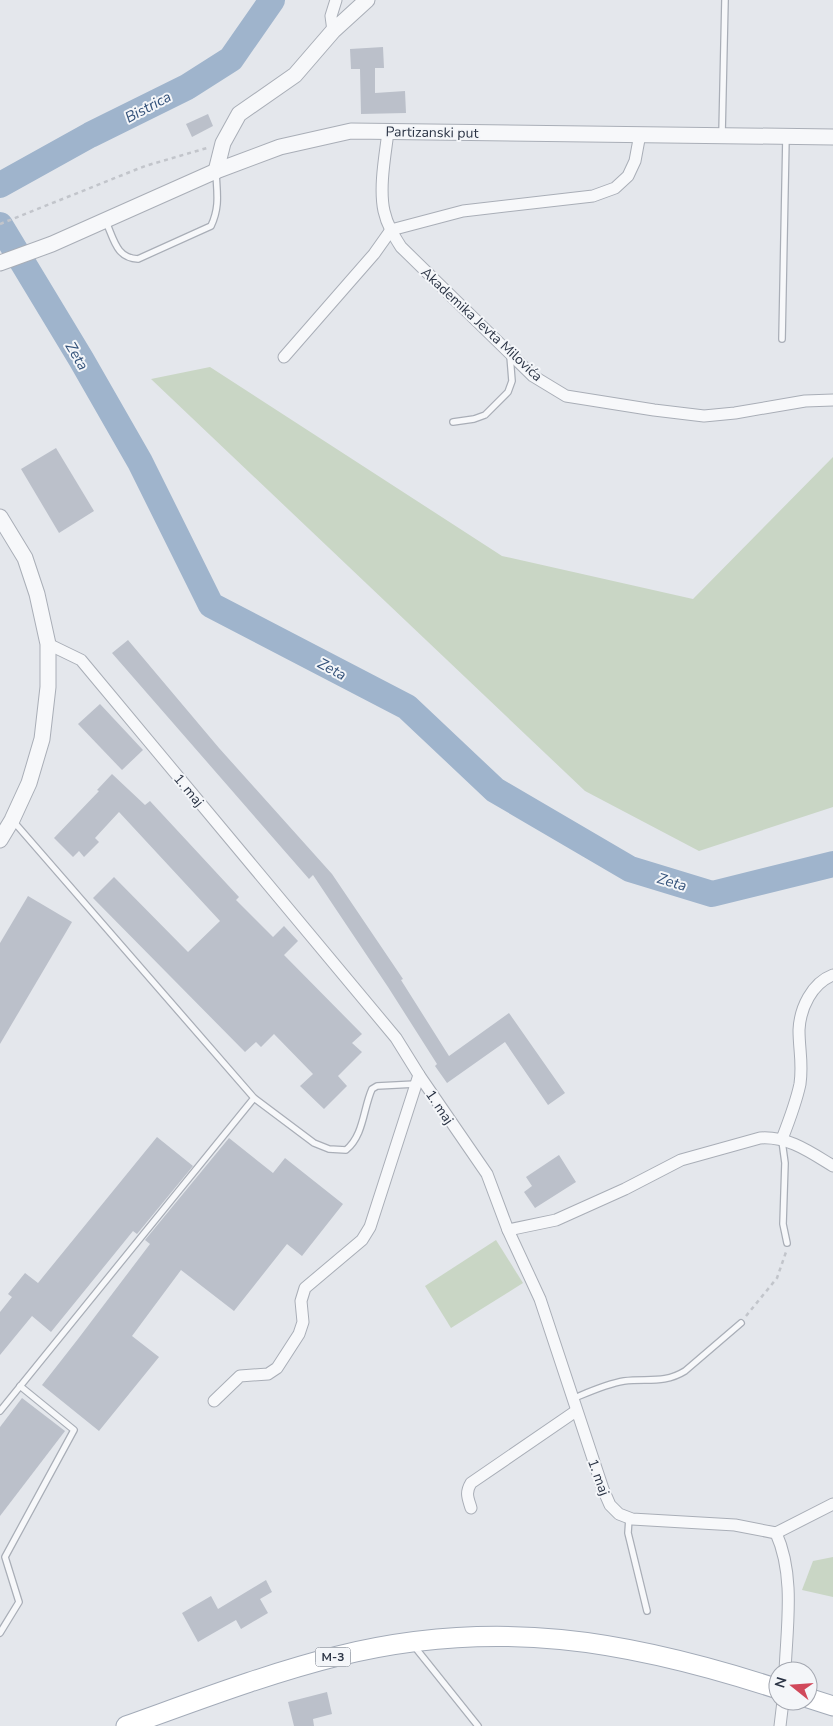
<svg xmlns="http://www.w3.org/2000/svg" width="833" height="1726" font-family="'Nunito Sans',sans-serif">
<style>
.green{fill:#c9d6c5}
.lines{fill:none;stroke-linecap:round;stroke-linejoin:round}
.river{stroke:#9fb4cc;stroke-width:26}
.building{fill:#bbc0ca}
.service-casing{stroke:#a9aeb7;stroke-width:8}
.minor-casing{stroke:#a9aeb7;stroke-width:13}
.tertiary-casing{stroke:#a9aeb7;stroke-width:17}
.primary-casing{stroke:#a3abb8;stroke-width:21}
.path{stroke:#c2c5cb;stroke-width:2.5;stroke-dasharray:4 4;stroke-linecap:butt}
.service{stroke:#f7f8fa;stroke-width:5.5}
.minor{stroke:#f7f8fa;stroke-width:11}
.tertiary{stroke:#f7f8fa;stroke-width:15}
.primary{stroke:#fff;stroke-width:19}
.labels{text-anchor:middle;stroke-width:4;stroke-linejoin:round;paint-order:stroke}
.shield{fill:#f4f6f9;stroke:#676e7b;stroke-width:1}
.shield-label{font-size:12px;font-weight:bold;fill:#2b3445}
.street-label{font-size:14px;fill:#2b3445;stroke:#f4f6f9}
.water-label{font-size:15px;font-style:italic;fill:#34527a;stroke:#f4f6f9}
</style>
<rect width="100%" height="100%" fill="#e4e7ec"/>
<!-- green -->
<g class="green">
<path d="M210 367 502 556 693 599 833 457V807L699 851 585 791 151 379Z"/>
<path d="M496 1240 523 1283 451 1328 425 1286Z"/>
<path d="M833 1557V1597L802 1590 813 1561Z"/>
</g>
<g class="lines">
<!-- river -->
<g class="river">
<path d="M0 185 90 135 187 87 231 59 272 0"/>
<path d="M0 225 81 359 140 462 211 605 407 707 495 790 630 869 712 894 833 864"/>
</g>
</g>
<!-- building -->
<g class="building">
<path d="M383 47 384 68H375V93L405 91 406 113 361 114 360 69H351L350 49Z"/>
<path d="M208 114 213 126 192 137 186 124Z"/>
<path d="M56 448 94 511 59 533 21 469Z"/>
<path d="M128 640 219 748 332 874 403 979 401 980 449 1056 509 1013 565 1093 548 1105 505 1042 447 1083 435 1066 437 1064 388 987 313 875 309 879 112 653Z"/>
<path d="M100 704 143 750 122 770 78 724Z"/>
<path d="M112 774 145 805 150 801 239 897 236 900 273 937 284 926 298 941 284 955 362 1034 352 1043 362 1052 338 1076 347 1086 324 1109 300 1086 313 1074 274 1034 261 1047 256 1042 245 1052 93 898 114 877 188 952 220 921 119 812 95 838 99 842 84 857 79 851 73 857 54 838 99 791 97 790Z"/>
<path d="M28 896 72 922 0 1044V943Z"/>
<path d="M157 1137 193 1166 137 1234 133 1231 51 1332 32 1316 0 1355V1312L12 1297 8 1294 25 1273 38 1283Z"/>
<path d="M229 1138 273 1173 285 1158 343 1204 302 1256 287 1244 234 1311 181 1270 132 1336 159 1357 99 1431 42 1385 78 1339 150 1244 145 1240Z"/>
<path d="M559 1155 576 1182 535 1208 524 1192 532 1186 526 1177Z"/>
<path d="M22 1398 65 1431 0 1516V1427Z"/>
<path d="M266 1580 272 1592 260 1599 268 1613 241 1629 236 1620 198 1642 182 1613 211 1596 218 1609Z"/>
<path d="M327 1692 332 1714 313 1719 314 1726H294L288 1702Z"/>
</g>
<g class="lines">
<!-- service casing -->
<g class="service-casing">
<g id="service">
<path d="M722 134 725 0"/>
<path d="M106 222C114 239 116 258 138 259L211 226C220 207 217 193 216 173"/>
<path d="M782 339 786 137"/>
<path d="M453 422 474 419 485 415 508 392 512 381 510 356"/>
<path d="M254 1098 314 1143 329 1149 346 1150C364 1135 363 1109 372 1089L377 1086 416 1084"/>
<path d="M782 1141 785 1163 783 1224 787 1243"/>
<path d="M572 1399C589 1392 606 1384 624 1381 647 1378 664 1384 685 1371L741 1323"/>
<path d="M0 1411 254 1098 14 822"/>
<path d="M629 1518 628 1533 647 1611"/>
<path d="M0 1633 19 1602 5 1557 74 1430 20 1386"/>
<path d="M414 1646 478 1726"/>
</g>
</g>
<!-- minor casing -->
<g class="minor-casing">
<g id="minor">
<path d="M333 31 331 16 336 0"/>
<path d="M388 132C385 156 379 188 384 211 387 225 394 236 401 247L533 376 566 396 654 410 704 416 735 413 805 401 833 400"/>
<path d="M284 357 374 254 391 230 463 211 593 196 615 188 628 176 635 161 640 134"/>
<path d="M48 644 81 660 396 1038 419 1075 487 1174 508 1230 540 1299 603 1489 610 1505 619 1514 632 1519 735 1525 776 1533C795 1575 787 1625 785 1671"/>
<path d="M782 1139C789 1121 796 1103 800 1084 803 1063 799 1050 799 1030 800 1008 812 983 833 975"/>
<path d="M508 1230 556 1220 625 1189 681 1160 760 1138C788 1136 810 1152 833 1166"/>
<path d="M214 1401 240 1376 268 1374 277 1368 299 1334 303 1322 301 1301 305 1288 362 1240 370 1227 419 1075"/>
<path d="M471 1508C468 1498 465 1493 471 1483L576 1411"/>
<path d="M776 1533 833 1504"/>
<path d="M780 1726 783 1701"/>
</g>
</g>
<!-- tertiary casing -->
<g class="tertiary-casing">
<g id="tertiary">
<path d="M216 171 223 143 239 114 295 75 333 31 367 0"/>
<path d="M0 263 52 244 216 171 280 147 351 131 833 137"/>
<path d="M0 517 25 558 37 594 48 644V687L42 739 29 783 12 820 0 840"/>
</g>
</g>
<!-- primary casing -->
<g class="primary-casing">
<g id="primary">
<path d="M808 1698 833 1706"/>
<path d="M126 1726C196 1701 266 1674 338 1656 495 1617 628 1640 778 1689"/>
</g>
</g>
<!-- path -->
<g class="path">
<path d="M0 224 145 166 207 148"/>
<path d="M746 1316 777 1278 786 1252"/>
</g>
<!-- service -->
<use href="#service" class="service"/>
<!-- minor -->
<use href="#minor" class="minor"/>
<!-- tertiary -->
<use href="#tertiary" class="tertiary"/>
<!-- primary -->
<use href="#primary" class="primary"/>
</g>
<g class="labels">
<!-- shield labels -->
<rect class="shield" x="315.5" y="1647.5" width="35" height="19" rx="4"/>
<g class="shield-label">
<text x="333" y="1661">M-3</text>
</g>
<!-- street labels -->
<g class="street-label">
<text transform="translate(432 132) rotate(1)" y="5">Partizanski put</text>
<text transform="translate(482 324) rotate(43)" y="5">Akademika Jevta Milovića</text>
<text transform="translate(189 790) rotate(50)" y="5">1. maj</text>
<text transform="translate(440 1107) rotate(56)" y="5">1. maj</text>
<text transform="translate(599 1477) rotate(70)" y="5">1. maj</text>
</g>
<!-- water labels -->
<g class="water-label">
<text transform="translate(148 107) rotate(-28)" y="5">Bistrica</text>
<text transform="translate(77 356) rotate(59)" y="5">Zeta</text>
<text transform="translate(332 669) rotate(28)" y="5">Zeta</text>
<text transform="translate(672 882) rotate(17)" y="5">Zeta</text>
</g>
</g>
<!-- north arrow -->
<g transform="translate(793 1686) rotate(287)"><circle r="24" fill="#f4f6f9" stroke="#a4a8b1"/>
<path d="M0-4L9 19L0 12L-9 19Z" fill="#d1495b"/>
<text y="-8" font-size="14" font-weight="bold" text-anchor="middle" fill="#2b3445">N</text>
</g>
</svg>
